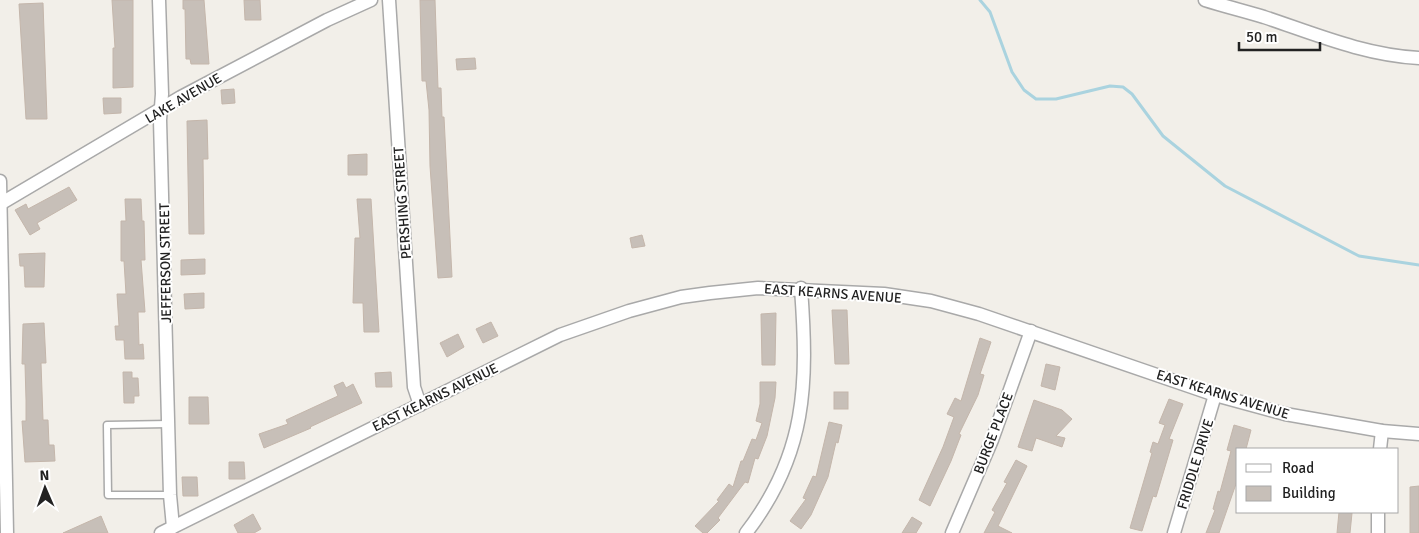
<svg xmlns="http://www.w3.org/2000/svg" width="1419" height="533" font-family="Signika,sans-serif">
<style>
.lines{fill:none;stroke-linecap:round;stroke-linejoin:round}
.stream{stroke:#aad3df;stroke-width:3}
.building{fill:#c7bfb8;stroke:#c4b6ab}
.service-casing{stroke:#a9a9a9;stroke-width:9}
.minor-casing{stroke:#a9a9a9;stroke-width:15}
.service{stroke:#fff;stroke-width:6}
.minor{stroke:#fff;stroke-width:12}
.labels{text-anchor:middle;stroke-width:4;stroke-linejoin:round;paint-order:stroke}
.street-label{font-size:14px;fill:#222;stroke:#fff}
</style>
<rect width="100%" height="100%" fill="#f2efe9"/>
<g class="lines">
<!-- stream -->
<path class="stream" d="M980 0 990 12 1012 72 1024 90 1036 99H1056L1110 86 1123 87 1132 94 1163 136 1225 186 1359 256 1419 265"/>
</g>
<!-- building -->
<g class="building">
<path d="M112 0H133V87L113 88V48H115Z"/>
<path d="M183 0H204L209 64H191L190 59H186L185 9H183Z"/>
<path d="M244 0H260L261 20H245Z"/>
<path d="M420 0H435L438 88H441L442 117H444L452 277 438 278 430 166 429 110 426 81H422Z"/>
<path d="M43 3 47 119H26L19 4Z"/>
<path d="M475 58 476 69 457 70 456 59Z"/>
<path d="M234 89 235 103 222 104 221 90Z"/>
<path d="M103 98H121V113L104 114Z"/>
<path d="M207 120 208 159H203L204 234H189L187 121Z"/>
<path d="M367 154V175H348V155Z"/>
<path d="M69 187 77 200 37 223 40 229 30 235 15 210 26 204 28 209Z"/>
<path d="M125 199H141L142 221H144L145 260H141L145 312H138L139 345 143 344 144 359H125L124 340H116L115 326H119L117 294H126L124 261H121V221H126Z"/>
<path d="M357 199H371L379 332H364L363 303H353L355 238H360Z"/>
<path d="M642 235 645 246 632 248 630 238Z"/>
<path d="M45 253 44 287H25L24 266H20L19 254Z"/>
<path d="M205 259V274L181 275V260Z"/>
<path d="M204 293V308L185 309 184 294Z"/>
<path d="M832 310H847L849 364H835Z"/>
<path d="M776 313 775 365H762L761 314Z"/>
<path d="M491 322 498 336 483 343 476 329Z"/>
<path d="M44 323 46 363H41L43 420H48L49 445H54L55 461 25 462 22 421H26V400L25 364H22L23 324Z"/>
<path d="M458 334 464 347 447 357 440 343Z"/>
<path d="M980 338 991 342 980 374 984 375 978 395 959 434 961 435 951 461 930 506 919 500 943 447 954 417 947 414 955 398 961 401Z"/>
<path d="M1046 364 1060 367 1055 390 1041 386Z"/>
<path d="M123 372H132V378H138L139 396H134V403H124Z"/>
<path d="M391 372 392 387H376L375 373Z"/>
<path d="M343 382 346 388 353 384 362 403 310 427 311 428 264 448 259 434 288 424 286 420 338 396 334 386Z"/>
<path d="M760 382H776L775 398 767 436 758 459 755 458 748 483 745 482 718 518 720 520 707 533H703L695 526 719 501 717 500 729 484 733 487 741 461H743L752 439 756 440 762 423 756 421 760 404Z"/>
<rect x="834" y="392" width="14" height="17"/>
<path d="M189 397H208L209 424H189Z"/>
<path d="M1169 399 1183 404 1169 439 1173 440 1156 497 1153 496 1142 531 1130 528 1152 453 1150 452 1153 442 1158 444 1165 425 1159 423Z"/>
<path d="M1034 400 1062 410 1072 419 1056 436 1065 438 1062 447 1036 438 1032 451 1018 447Z"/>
<path d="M829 422 842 425 838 443 836 442 828 477 811 515 801 529 790 521 806 499 803 498 813 476 816 477Z"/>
<path d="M1234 425 1251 430 1246 449H1238V478L1219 533H1206L1215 510 1213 509 1218 491 1220 492 1231 451 1227 450Z"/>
<path d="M1016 460 1027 466 998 526 1012 533H984L995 512 992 510 1007 483 1004 482Z"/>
<path d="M229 462H244L245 479H229Z"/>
<path d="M182 477H197L198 496H183Z"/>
<path d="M1419 486V533H1410V487Z"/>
<path d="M1339 512 1352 513 1350 533H1337Z"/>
<path d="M253 514 261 529 254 533H238L234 525Z"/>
<path d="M101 516 108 533H63Z"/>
<path d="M912 517 922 523 916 533H902Z"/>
</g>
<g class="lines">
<!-- service casing -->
<g class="service-casing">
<path id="service" d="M169 424 107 425 108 495H170"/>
</g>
<!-- minor casing -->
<g class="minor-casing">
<g id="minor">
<path d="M159 0 162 94 160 120 170 495 173 527"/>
<path d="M389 0 414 387 420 405"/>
<path d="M1205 0C1224 6 1244 11 1264 17 1315 34 1364 55 1419 58"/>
<path d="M0 181 7 533"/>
<path d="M0 204 181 97 327 20 371 0"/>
<path d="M1380 449 1382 431"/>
<path d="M161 533 560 335 629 311 681 297 710 293 758 288 884 294 931 301 979 314 1215 395 1285 414 1382 431 1419 434"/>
<path d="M746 533C807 454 808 384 801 288"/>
<path d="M952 533 992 440 1031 331"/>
<path d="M1174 533 1215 395"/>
<path d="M1378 533V512"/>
</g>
</g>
<!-- service -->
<use href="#service" class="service"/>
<!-- minor -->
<use href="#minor" class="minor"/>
</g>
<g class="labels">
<!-- street labels -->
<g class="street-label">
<text transform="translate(183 98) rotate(-30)" y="5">LAKE AVENUE</text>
<text transform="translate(402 203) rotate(-94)" y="5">PERSHING STREET</text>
<text transform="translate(165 263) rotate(-91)" y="5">JEFFERSON STREET</text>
<text transform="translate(833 293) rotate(4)" y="5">EAST KEARNS AVENUE</text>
<text transform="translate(1223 394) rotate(17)" y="5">EAST KEARNS AVENUE</text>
<text transform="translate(435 397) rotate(-26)" y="5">EAST KEARNS AVENUE</text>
<text transform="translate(993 433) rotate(-69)" y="5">BURGE PLACE</text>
<text transform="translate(1195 464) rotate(-73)" y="5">FRIDDLE DRIVE</text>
</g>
</g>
<!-- legend -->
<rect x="1236" y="448" width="162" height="65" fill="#ffffff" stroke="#a7a7a7"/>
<rect x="1246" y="464" width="25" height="8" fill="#ffffff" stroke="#a7a7a7"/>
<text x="1282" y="473" font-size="15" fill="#222222">Road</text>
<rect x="1246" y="486" width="25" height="15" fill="#c7bfb8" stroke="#a7a7a7"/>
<text x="1282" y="498" font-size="15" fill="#222222">Building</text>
<!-- north arrow -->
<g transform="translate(45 488) rotate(358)" stroke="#ffffff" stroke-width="4" paint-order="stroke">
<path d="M0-4L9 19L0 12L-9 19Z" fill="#222222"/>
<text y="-8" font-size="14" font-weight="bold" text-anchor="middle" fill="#222222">N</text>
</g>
<!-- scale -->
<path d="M1239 42v8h81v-8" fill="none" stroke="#222222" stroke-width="2.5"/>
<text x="1246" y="42" font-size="15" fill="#222222" stroke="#ffffff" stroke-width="4" paint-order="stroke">50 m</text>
</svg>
